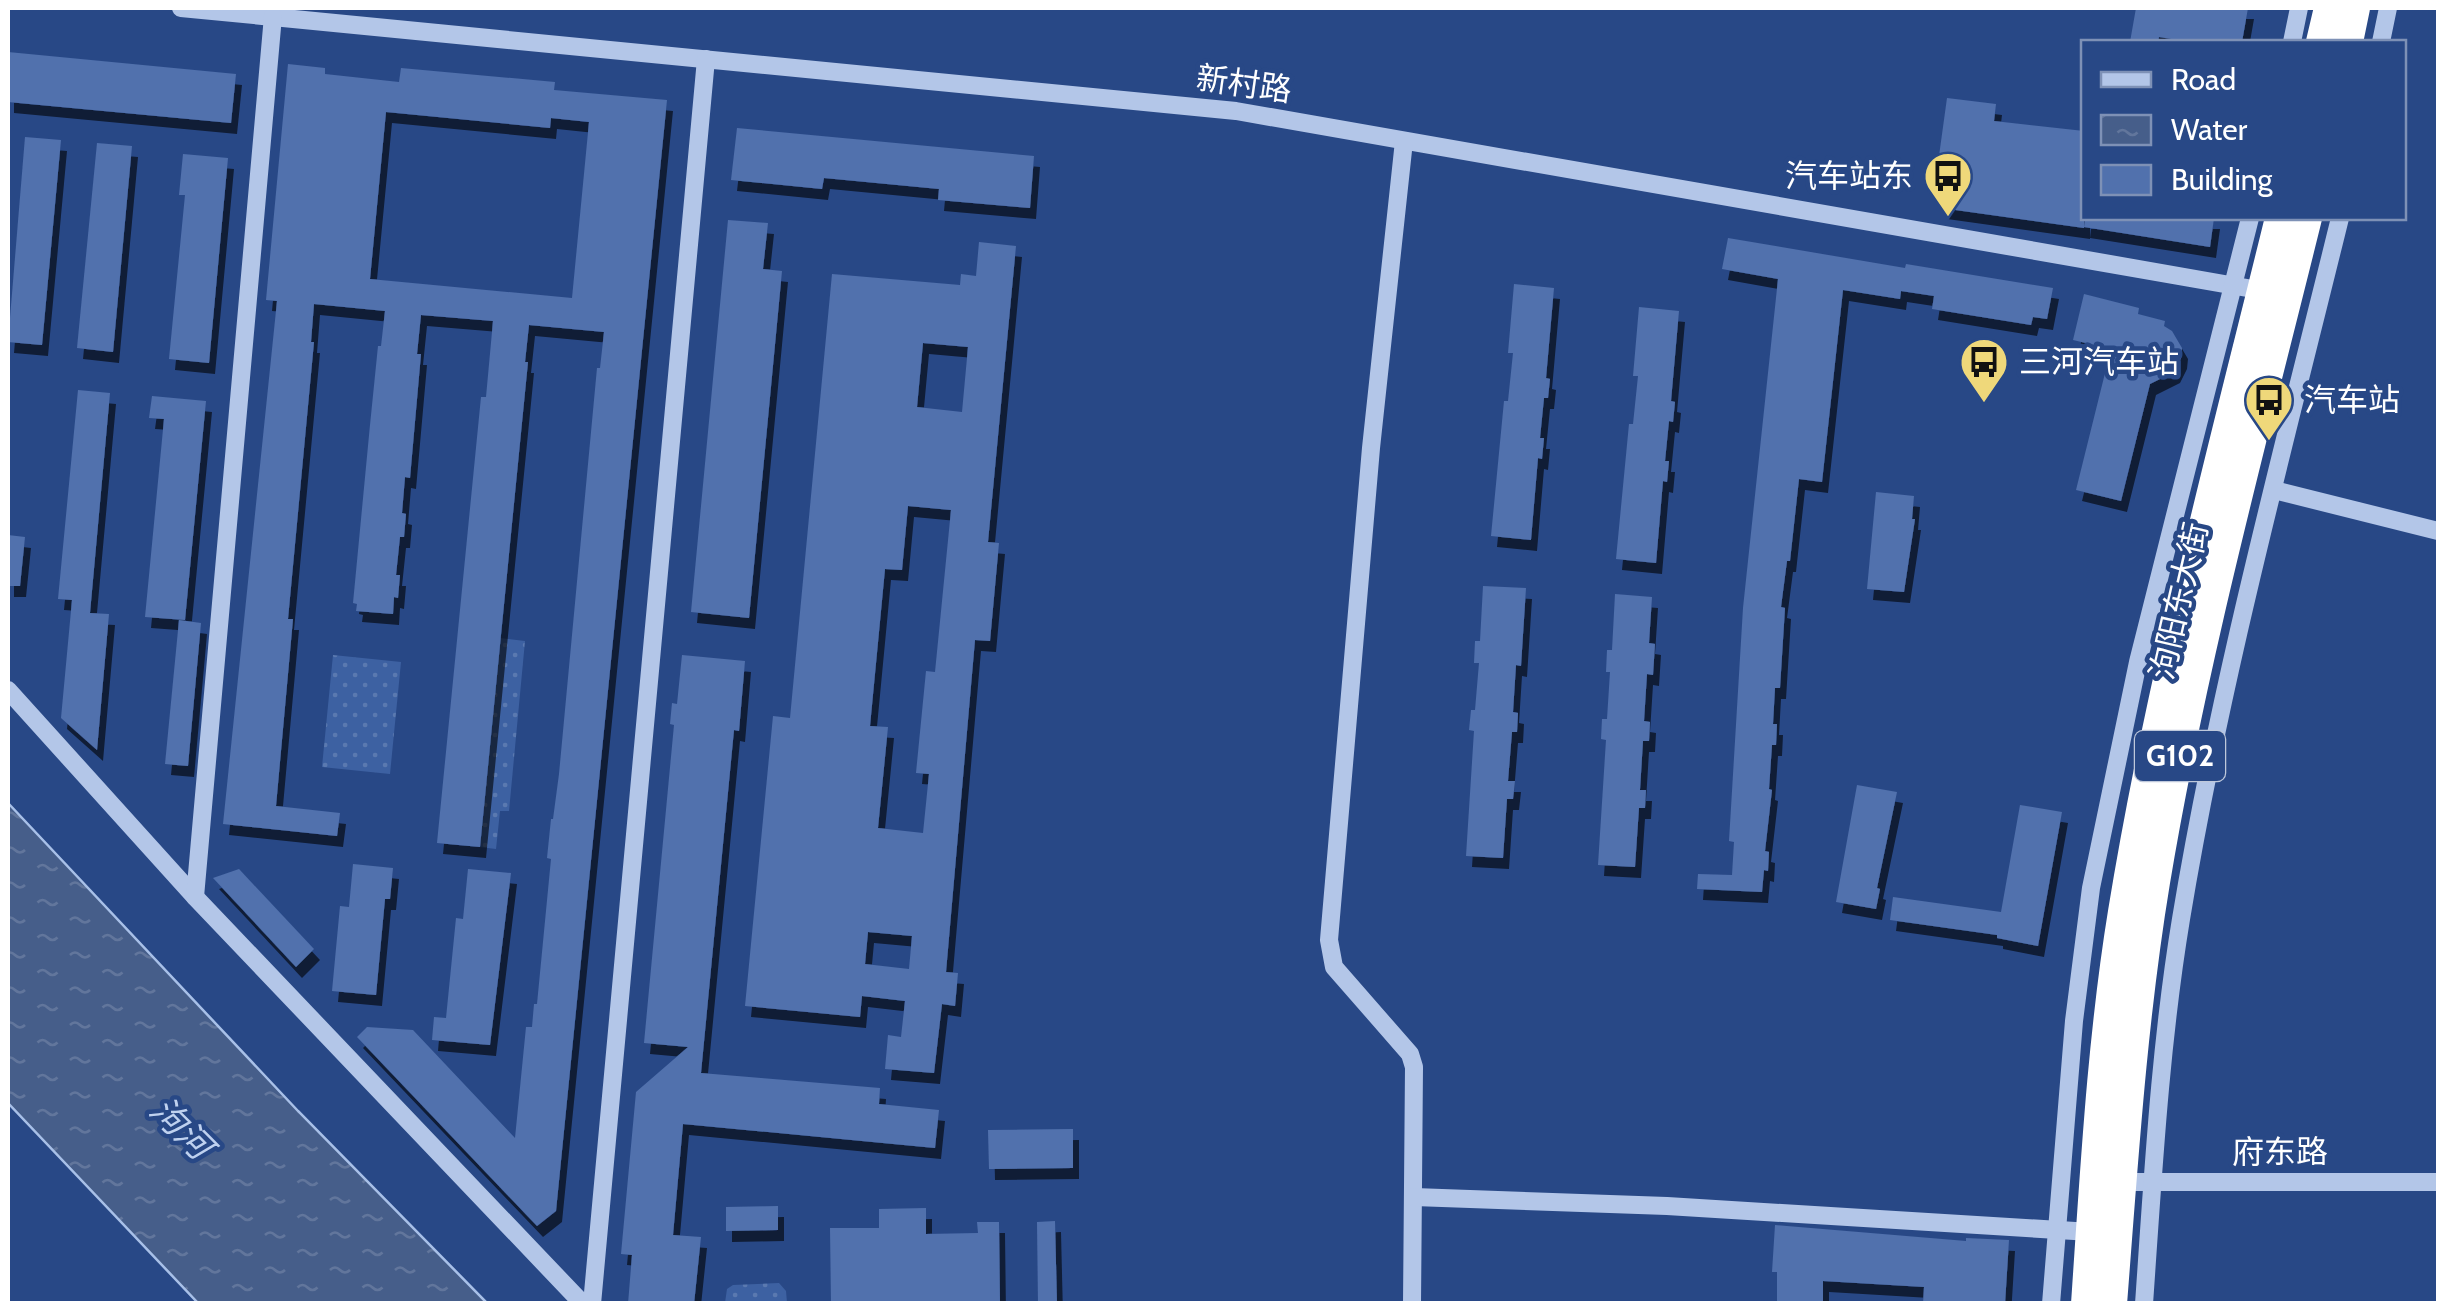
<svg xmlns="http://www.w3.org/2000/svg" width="2446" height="1311" font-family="Cabin,'Noto Sans SC',sans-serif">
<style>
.grass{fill:url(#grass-dots)}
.water{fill:url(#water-ripples);stroke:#a8c0e8;stroke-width:2.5}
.building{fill:#5171ad;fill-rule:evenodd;filter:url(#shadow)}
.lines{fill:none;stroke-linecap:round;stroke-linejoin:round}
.minor{stroke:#b3c6e8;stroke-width:18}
.highway{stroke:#fff;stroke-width:30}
.labels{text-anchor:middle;stroke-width:9;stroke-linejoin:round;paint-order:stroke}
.shield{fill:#284886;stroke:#bec8db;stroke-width:2.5}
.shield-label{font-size:30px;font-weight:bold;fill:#fff}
.street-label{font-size:32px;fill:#fff;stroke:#284886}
.poi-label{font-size:32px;fill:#fff;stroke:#284886;text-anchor:start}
.water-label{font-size:35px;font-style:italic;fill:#bfd1ef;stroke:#284886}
</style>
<defs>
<pattern id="grass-dots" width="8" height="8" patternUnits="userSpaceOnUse" patternTransform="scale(2.5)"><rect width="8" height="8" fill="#3d61a2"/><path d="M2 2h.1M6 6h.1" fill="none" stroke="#5a79b0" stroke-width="1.8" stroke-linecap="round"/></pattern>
<pattern id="water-ripples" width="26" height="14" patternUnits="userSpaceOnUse" patternTransform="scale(2.5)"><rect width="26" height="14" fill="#465e8a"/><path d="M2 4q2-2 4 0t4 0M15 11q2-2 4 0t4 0" fill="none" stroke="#62769c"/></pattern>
<filter id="shadow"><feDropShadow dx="6" dy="11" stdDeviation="0" flood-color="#0009"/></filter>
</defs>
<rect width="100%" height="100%" fill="#284886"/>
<!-- grass -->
<g class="grass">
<path d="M500 638 525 641 509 811H500L496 849 480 847Z"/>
<path d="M333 655 401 662 390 774 322 767Z"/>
<path d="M779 1283 786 1291 787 1303H725L727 1289 733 1285Z"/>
</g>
<!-- water -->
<path class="water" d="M8 803 298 1111 487 1303H198L8 1103Z"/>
<!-- building -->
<g class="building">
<path d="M2136 8H2248L2242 42H2190L2159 37 2158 42H2130Z"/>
<path d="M8 52 236 74 231 123 8 102Z"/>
<path d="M288 64 325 68V74L399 82 401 68 555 82 554 90 667 100 556 1211 537 1226 357 1037 367 1027 413 1030 515 1138 526 1027H532L534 1004H537L551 859 547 858 551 819H553L559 774 597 368H600L604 332 529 325 525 362H528L480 847 437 843 481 397H486L493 321 421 315 417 354H421L410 478 405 477 402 513 406 514 404 537H400L396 575H400L398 598 394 597 393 614 356 611 357 604 353 603 370 425 378 346H381L385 311 314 304 311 342H314L288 619H293L276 806 340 813 337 836 223 824 277 301 266 300ZM386 112 550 128 551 118 589 122 572 298 370 279Z"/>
<path d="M1947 98 1996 104 1994 121 2084 131V228L1941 208 1948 157 1939 156Z"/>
<path d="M737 128 1034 156 1030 208 938 200 939 189 824 178 822 189 731 180Z"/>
<path d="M25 137 61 140 42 345 8 342Z"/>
<path d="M97 143 132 146 113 352 77 348Z"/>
<path d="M183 154 228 158 209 363 169 359 185 195H179Z"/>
<path d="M2085 218H2214L2210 247 2084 227Z"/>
<path d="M728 220 768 223 763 269 782 271 749 618 691 612Z"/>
<path d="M1728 238 1905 268 1906 264 2053 288 2047 319 2033 317 2031 325 1932 309 1934 296 1901 291 1900 299 1843 290 1822 482 1799 479 1790 561H1787L1781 607 1785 608 1780 688H1775L1773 724H1777L1776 745H1772L1769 789 1772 790 1765 851 1769 852 1768 871 1764 870 1762 892 1697 889 1698 874 1732 875 1734 842 1729 841 1743 608 1778 279 1722 269Z"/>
<path d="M979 242 1016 246 988 542 999 543 990 641 975 640 946 972 958 973 955 1006 942 1004 934 1073 885 1069 888 1035 901 1037 905 1001 862 996 860 1017 745 1006 773 716 790 718 832 274 960 285 961 274 976 276ZM923 343 968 347 962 412 917 407ZM908 506 951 510 935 672 926 671 916 773 929 774 923 833 878 828 888 727 870 726 885 569 902 570ZM868 932 912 936 909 969 865 964Z"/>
<path d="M1514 284 1554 288 1546 378 1550 379 1548 398H1544L1540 438H1544L1542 459 1538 458 1531 540 1491 536 1504 401H1508L1513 353H1508Z"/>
<path d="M2084 294 2139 308 2138 314 2165 321 2164 326 2172 331 2182 348 2181 358 2174 372 2150 384 2121 501 2076 490 2111 349 2073 340Z"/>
<path d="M1639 307 1679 311 1671 401 1675 402 1673 422 1669 421 1665 461H1669L1667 482 1663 481 1656 563 1616 559 1629 424H1633L1638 376H1633Z"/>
<path d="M78 390 110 393 90 613 109 614 97 750 61 718 72 600 58 599Z"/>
<path d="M152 396 206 401 185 620 145 617 164 419 149 418Z"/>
<path d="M1876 492 1914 496 1912 519H1915L1904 592 1867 589Z"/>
<path d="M8 535 25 537 20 586H8Z"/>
<path d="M1483 586 1526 588 1521 666 1516 665 1513 712 1518 713 1517 732H1512L1508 781H1515L1513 799H1507L1503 858 1466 856 1474 731 1469 730 1471 710H1475L1479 663H1474L1475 641H1480Z"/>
<path d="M1615 594 1652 597 1649 643 1655 644 1653 675 1647 674 1644 721 1650 722 1649 741H1643L1640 790H1646L1645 808H1639L1635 867 1598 865 1606 740 1601 739 1602 719H1607L1610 672H1606L1607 650H1612Z"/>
<path d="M179 620 201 623 188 766 165 764Z"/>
<path d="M682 655 745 661 739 731 734 730 701 1073 880 1088 879 1104 939 1110 935 1148 683 1124 673 1235 701 1237 694 1304H628L632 1255 621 1254 636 1092 688 1047 644 1043 674 725 670 724 672 703 677 704Z"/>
<path d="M1857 785 1897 792 1877 888 1880 889 1876 909 1836 902Z"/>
<path d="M2020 805 2062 812 2038 946 1997 938V935L1890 920 1893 897 2001 912Z"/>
<path d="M353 864 393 868 390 899H385L376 995 332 991 340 906 349 907Z"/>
<path d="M239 869 314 949 296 967 213 878Z"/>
<path d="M468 869 511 873 490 1045 432 1040 434 1017 446 1018 456 918 463 919Z"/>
<path d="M1073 1129V1168L989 1169 988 1130Z"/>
<path d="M778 1206V1230L726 1231V1207Z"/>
<path d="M926 1208V1234L978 1233 977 1222H999L1000 1304H831L830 1228H879V1209Z"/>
<path d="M1055 1221 1057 1304H1038L1037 1222Z"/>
<path d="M1775 1225 1966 1241V1238L2009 1240 2005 1304H1923L1924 1287 1823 1281V1304H1777V1272H1772Z"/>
</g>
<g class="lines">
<!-- minor -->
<g class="minor">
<path d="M181 8 1236 111 2270 292"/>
<path d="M2292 42 2299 8"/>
<path d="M2381 42 2388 8"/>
<path d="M1404 141 1371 448 1329 940 1334 967 1410 1054 1414 1067 1412 1304"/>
<path d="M2274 490 2438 531"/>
<path d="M8 690 195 897 583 1304"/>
<path d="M195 897 273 16"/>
<path d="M2121 1182H2438"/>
<path d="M1414 1197 1667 1206 2091 1232"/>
<path d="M592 1304 706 59"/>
<path d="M2051 1304 2074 1021 2091 888 2138 662 2250 218"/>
<path d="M2144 1304C2153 1176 2160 1046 2181 919 2220 683 2283 450 2340 218"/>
</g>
<!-- highway -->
<g class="highway">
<path d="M2321 42 2329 8"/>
<path d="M2348 42 2355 8"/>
<path d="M2086 1304C2095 1173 2102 1041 2123 912 2161 678 2224 447 2280 218"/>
<path d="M2112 1304C2123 1163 2132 1021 2155 882 2192 660 2253 436 2307 218"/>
</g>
</g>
<!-- icons -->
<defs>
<g id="bus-pin" transform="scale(2.5)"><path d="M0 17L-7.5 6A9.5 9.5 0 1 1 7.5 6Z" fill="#efd87a" stroke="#284886"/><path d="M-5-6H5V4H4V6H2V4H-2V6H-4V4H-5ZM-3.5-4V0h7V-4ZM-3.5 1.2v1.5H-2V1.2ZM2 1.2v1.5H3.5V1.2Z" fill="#111"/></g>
</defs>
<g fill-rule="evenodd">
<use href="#bus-pin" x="1948" y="176"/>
<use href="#bus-pin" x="1984" y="362"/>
<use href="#bus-pin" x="2269" y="400"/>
</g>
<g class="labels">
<!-- shield labels -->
<rect class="shield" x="2135" y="731" width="90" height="50" rx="8"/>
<g class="shield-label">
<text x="2180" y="766">G102</text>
</g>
<!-- street labels -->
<g class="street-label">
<text transform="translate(1244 84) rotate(8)" y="11">新村路</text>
<text transform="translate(2179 601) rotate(-77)" y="11">泃阳东大街</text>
<text x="2280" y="1163">府东路</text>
</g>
<!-- poi labels -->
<g class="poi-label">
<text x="1913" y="187" text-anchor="end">汽车站东</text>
<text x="2019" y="373">三河汽车站</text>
<text x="2304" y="411">汽车站</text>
</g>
<!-- water labels -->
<g class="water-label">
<text transform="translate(181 1128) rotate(45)" y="12">泃河</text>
</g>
</g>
<!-- border -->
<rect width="2446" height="1311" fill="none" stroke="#ffffff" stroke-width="20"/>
<!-- legend -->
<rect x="2081" y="40" width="325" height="180" fill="#284886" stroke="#7e91b6" stroke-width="2.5"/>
<rect x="2101" y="72" width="50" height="15" fill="#b3c6e8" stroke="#7e91b6" stroke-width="2.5"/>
<text x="2171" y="90" font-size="30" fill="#ffffff">Road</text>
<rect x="2101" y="115" width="50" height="30" fill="url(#water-ripples)" stroke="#7e91b6" stroke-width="2.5"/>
<text x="2171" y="140" font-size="30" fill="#ffffff">Water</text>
<rect x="2101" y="165" width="50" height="30" fill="#5171ad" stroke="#7e91b6" stroke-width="2.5"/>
<text x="2171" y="190" font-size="30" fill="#ffffff">Building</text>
</svg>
